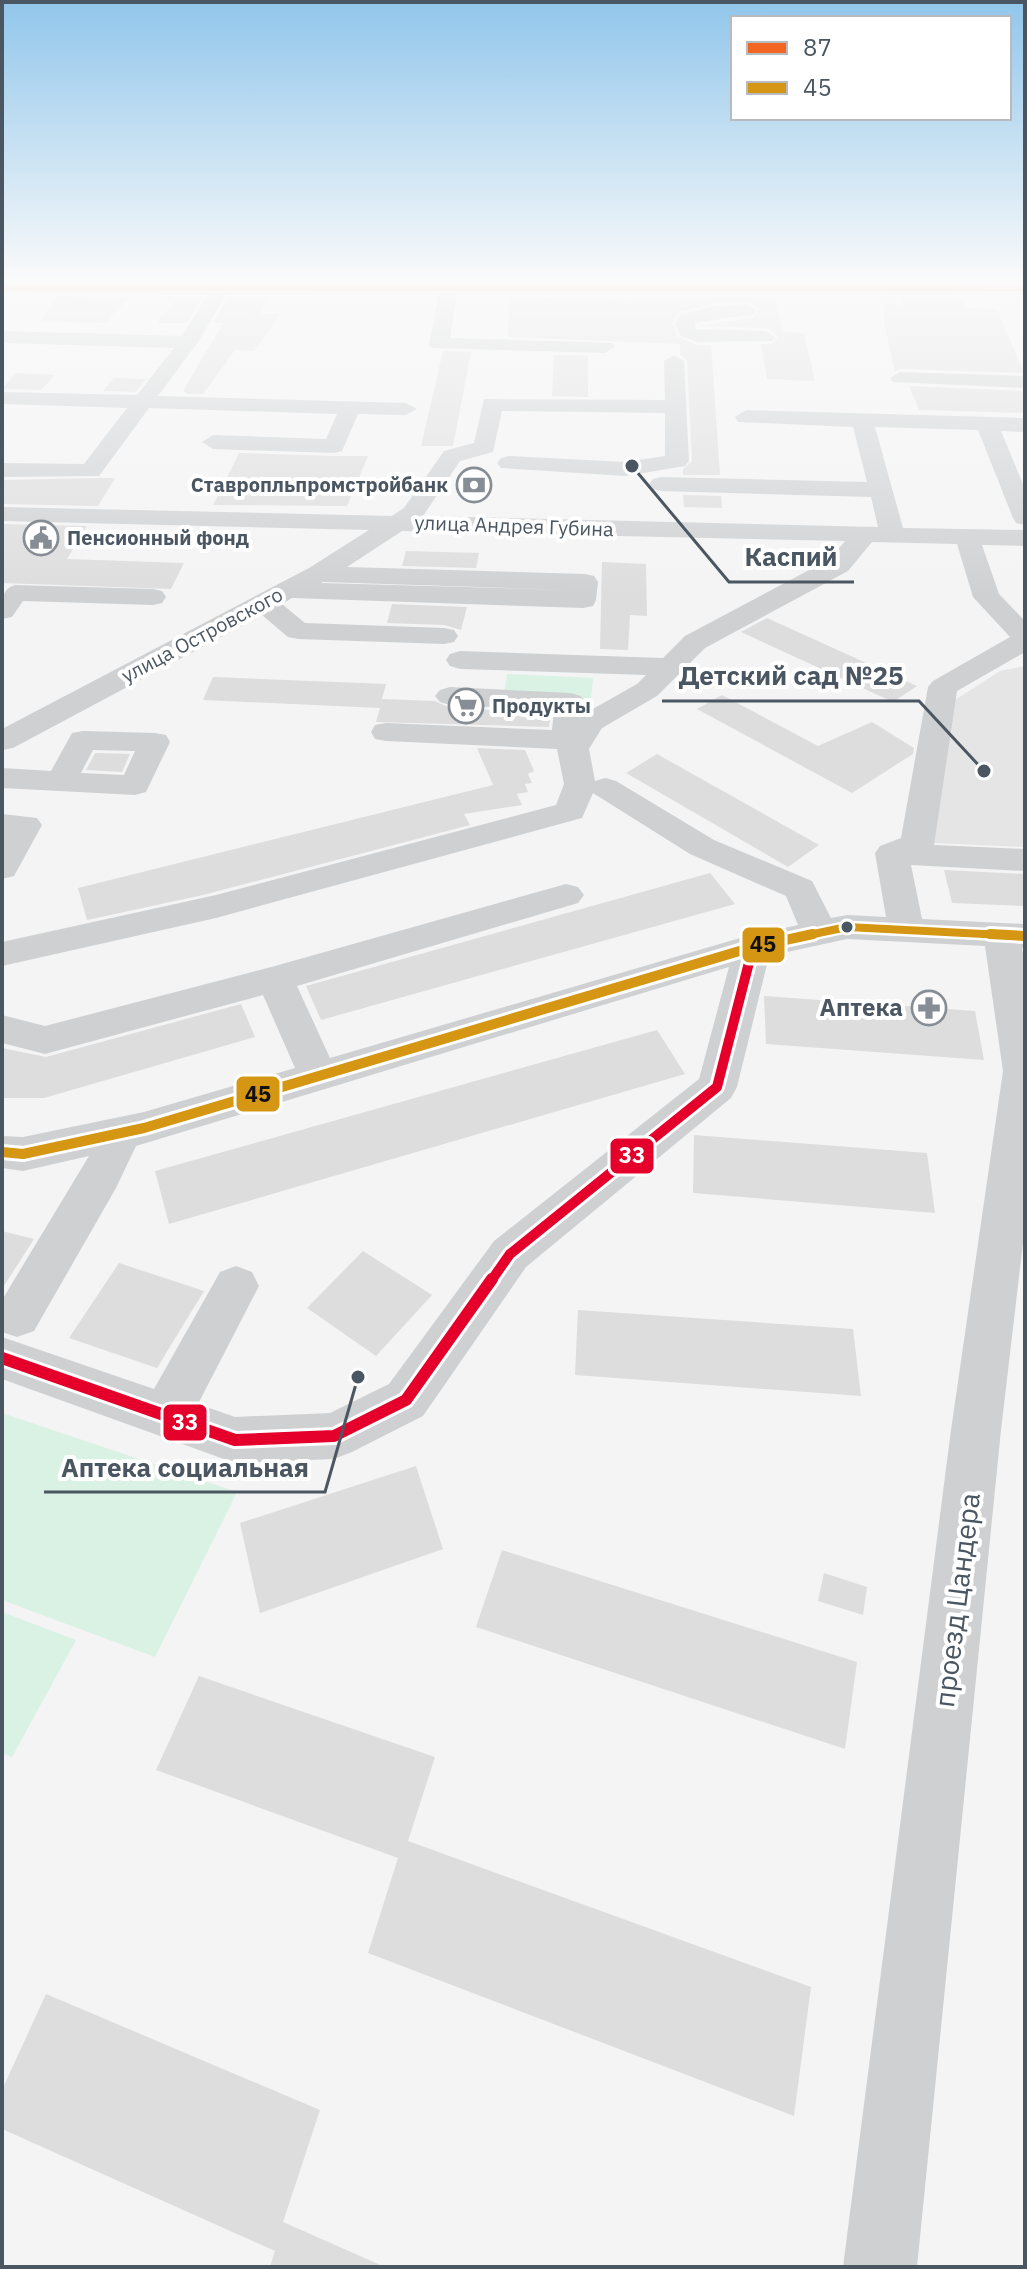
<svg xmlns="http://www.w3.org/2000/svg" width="1027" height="2269" font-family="'IBM Plex Sans',sans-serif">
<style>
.education{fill:#e6e5e6}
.green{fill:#d9f2e3}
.building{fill:#ddddde}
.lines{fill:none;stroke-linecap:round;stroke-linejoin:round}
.minor{fill:#ced0d2;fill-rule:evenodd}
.bus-1-casing{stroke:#fff;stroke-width:8}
.bus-2-far1-casing{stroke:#fff;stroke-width:13}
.bus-2-casing{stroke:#fff;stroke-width:16}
.bus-3-far1-casing{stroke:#fff;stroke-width:16}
.bus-3-casing{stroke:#fff;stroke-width:18}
.bus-1{stroke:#f26522;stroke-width:5}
.bus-2-far1{stroke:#d49613;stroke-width:8}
.bus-2{stroke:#d49613;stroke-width:10}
.bus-3-far1{stroke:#e4002b;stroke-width:10}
.bus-3{stroke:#e4002b;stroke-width:12}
.bus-dot{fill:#4a5661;stroke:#fff;stroke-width:3}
.labels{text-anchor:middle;stroke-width:8;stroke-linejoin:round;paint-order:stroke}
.far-poi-label{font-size:20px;font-weight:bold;fill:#4a5661;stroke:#fff;text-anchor:start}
.far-street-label{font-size:20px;fill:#4a5661;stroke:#fff}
.poi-label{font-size:24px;font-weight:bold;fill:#4a5661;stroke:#fff;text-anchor:end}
.near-street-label{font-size:28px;fill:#4a5661;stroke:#fff}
.leader{fill:none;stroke:#4a5661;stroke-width:3}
.callout-dot{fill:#4a5661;stroke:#fff;stroke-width:3}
.callout-label{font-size:26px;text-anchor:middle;font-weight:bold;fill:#4a5661;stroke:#fff;stroke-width:8;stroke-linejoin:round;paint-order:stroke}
.line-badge{stroke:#fff;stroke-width:3}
.badge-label{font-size:22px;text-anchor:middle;font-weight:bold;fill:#fff}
.pale-badge-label{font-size:22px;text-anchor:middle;font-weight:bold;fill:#111}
</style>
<rect width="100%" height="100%" fill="#f4f4f4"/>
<!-- education -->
<path class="education" d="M1025 666V847L932 843 955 700 1000 671Z"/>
<!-- green -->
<g class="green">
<path d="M507 674 593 678 591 699 504 695Z"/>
<path d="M2 1413 237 1492 155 1657 2 1600Z"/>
<path d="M2 1612 76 1640 12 1757 2 1753Z"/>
</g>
<!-- building -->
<g class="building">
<path d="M57 296 130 297 105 323 40 321Z"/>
<path d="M178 297H203L187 323H157Z"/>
<path d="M228 297H269L260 314H280L254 351 235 350 203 394H188L183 391 223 323H213Z"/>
<path d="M509 297 638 301 637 297H775L783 332 804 333 815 381 767 379 761 344H772L778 336 767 328 699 326 754 317 759 309 749 302 715 303 679 312 672 323 678 337 696 345H711L720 475H683V469L692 461 687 361 680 355V344L508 337Z"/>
<path d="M902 297 961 298 966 308 997 309 1024 373 900 369 895 372 884 322 885 303 903 305Z"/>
<path d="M443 351 471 352 453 446H421Z"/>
<path d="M554 355 588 356V397L552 396Z"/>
<path d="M16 373 55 375 41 390 2 389Z"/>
<path d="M114 378 146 379 136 392 103 391Z"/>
<path d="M909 386 1025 391V413L919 410Z"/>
<path d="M239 453 334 456H368L347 506 213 505Z"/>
<path d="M101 478H115L98 506 2 504V480Z"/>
<path d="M683 495 721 496 722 508 684 507Z"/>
<path d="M2 524 87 526 67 559 184 563 171 589 2 583Z"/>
<path d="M406 551 479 553 476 568 402 566Z"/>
<path d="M602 562 646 564 647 616 630 615 628 650 600 649Z"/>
<path d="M392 604 467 607 461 630 444 625 387 623Z"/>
<path d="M767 618 917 686 893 702 741 632Z"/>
<path d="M213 677 386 684 382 699 435 701 450 708 551 713 549 727 376 722 380 708 203 700Z"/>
<path d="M722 695 818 746 872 722 914 748 913 754 852 793 697 709Z"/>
<path d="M477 748 525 750 534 771 528 774 532 783 525 784 528 792 517 794 522 805 464 814 470 825 203 895 87 920 78 888 493 785Z"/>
<path d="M95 753 130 754 122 772 86 770Z"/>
<path d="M657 754 819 845 788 867 626 773Z"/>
<path d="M944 870 1025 874V906L952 903Z"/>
<path d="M710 873 735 904 321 1020 306 986Z"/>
<path d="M764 996 975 1011 984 1060 766 1044Z"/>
<path d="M241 1004 255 1037 44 1098H2V1048L46 1057Z"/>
<path d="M657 1030 685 1074 169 1224 155 1171Z"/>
<path d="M694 1135 927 1153 935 1213 693 1193Z"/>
<path d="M2 1231 34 1239 2 1289Z"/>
<path d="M363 1251 432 1295 376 1356 307 1308Z"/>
<path d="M119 1263 204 1291 157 1368 69 1338Z"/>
<path d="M578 1310 853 1329 861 1396 575 1375Z"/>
<path d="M416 1466 443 1549 260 1613 240 1523Z"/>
<path d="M502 1550 857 1662 845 1749 476 1627Z"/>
<path d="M824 1573 867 1587 863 1615 818 1601Z"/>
<path d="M199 1676 435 1757 408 1841 811 1987 794 2116 368 1953 398 1858 156 1770Z"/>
<path d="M46 1994 320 2110 283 2222 385 2267H270L275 2251 2 2129V2090Z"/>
</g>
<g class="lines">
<!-- minor -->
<g class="minor">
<path d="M217 279H235L233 283 1025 284V294H457L450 338 612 343 615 347 605 353 432 348 429 344 439 294H226L198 342 158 396 406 403 417 409 406 415 358 414 342 451 334 453 213 449 202 442 213 435 326 439 337 414 149 408 99 476 2 477V463L84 464 127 408 2 404V392L137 395 174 348 2 343V331L182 336 208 294 2 293V283H215Z"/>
<path d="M747 304 756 310 754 314 695 323 696 329 765 331 775 337 772 341 697 342 681 336 675 324 680 315 715 306Z"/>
<path d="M674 355 684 361 689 461 685 466 625 476 501 468 497 463 501 458 509 456 625 462 665 456V413L502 411 493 452 460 461 423 516 878 527 871 497 661 491 653 489 649 484 653 479 661 477 867 482 853 427 738 422 735 417 746 410 1025 418V432L1001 431 1025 489V525L1016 523 1013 518 978 430 875 427 903 528 1025 530V546L982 545 999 594 1025 621V652L957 691 934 845 1025 849V871L911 865 922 919 1025 924V948H1022L1025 965V1226L1001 1430 917 2267H843L951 1430 1003 1071 985 946 847 939 769 956 737 1087 731 1098 526 1267 423 1416 352 1452 334 1459 235 1463 2 1379V1337L154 1389 220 1272 236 1266 252 1272 259 1286 198 1404 235 1417 330 1413 389 1384 494 1241 699 1079 729 967 136 1146 116 1188 34 1331 17 1337 2 1332V1300L89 1156 23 1171 2 1168V1136L23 1137 144 1112 295 1068 263 995 45 1054 2 1043V1015L45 1026 275 966 566 884 578 887 584 895 578 903 297 986 330 1058 740 938 798 925 786 896 690 854 593 793 582 818 216 918 2 966V942L216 895 556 805 564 784 557 749 386 741 375 739 371 732 375 725 386 723 552 730 554 710 450 705 440 702 435 696 440 690 450 687 570 693 581 696 585 702 584 714 637 684 646 675 460 669 450 666 446 660 450 654 460 651 663 658 685 636 830 559 845 541 402 531 347 567 585 574 594 576 598 582 596 600 593 606 583 608 292 598 282 604 305 623 444 628 454 630 458 636 454 642 444 644 298 639 288 637 262 615 13 748 2 750V729L309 568 369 530 2 521V507L392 516 404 508 444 451 474 443 484 399 665 400 664 361ZM872 542 957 544 973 597 1010 637 933 681 928 687 901 838 880 846 875 853 886 917 847 915 831 918 812 881 714 840 616 781 605 778 595 781 589 749 602 728 657 696 705 648 848 571ZM323 582 571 590 321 583Z"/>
<path d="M900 372 1025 376V388L893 382 890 378Z"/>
<path d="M15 585 153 589 162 591 166 597 162 603 153 605 23 601 12 617 2 619C2 604 0 589 15 585Z"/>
<path d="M83 731 155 733 166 735 170 742 146 792 135 795 2 788V768L51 771 72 733ZM93 750 135 751 124 775 81 773Z"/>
<path d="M2 814 37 818 42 825 14 876 2 879Z"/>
</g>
<!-- bus-1 casing -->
<g class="bus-1-casing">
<path id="bus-1" d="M2 288 1025 289"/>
</g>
<!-- bus-2-far1 casing -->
<g class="bus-2-far1-casing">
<path id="bus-2-far1" d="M804 936 847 927 1025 936"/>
</g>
<!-- bus-2 casing -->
<g class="bus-2-casing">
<g id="bus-2">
<path d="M990 934 1025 936"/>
<path d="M2 1152 23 1154 144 1128 753 947 813 934"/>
</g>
</g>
<!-- bus-3-far1 casing -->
<g class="bus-3-far1-casing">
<path id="bus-3-far1" d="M491 1281 510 1254 717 1087 753 947"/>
</g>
<!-- bus-3 casing -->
<g class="bus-3-casing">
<path id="bus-3" d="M2 1358 235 1440 334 1436 406 1400 492 1279"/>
</g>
<!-- bus-1 -->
<use href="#bus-1" class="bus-1"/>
<!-- bus-2-far1 -->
<use href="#bus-2-far1" class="bus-2-far1"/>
<!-- bus-2 -->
<use href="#bus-2" class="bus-2"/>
<!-- bus-3-far1 -->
<use href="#bus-3-far1" class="bus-3-far1"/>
<!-- bus-3 -->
<use href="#bus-3" class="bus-3"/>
</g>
<!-- sky -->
<linearGradient id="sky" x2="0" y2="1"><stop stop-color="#91c6eb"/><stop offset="0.47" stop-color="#fafafa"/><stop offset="1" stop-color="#fafafa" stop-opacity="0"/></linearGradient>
<rect width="1027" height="597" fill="url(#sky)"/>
<!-- icons -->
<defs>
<g id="bank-ring" transform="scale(1.8)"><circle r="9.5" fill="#fff" stroke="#868d94" stroke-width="1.5"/><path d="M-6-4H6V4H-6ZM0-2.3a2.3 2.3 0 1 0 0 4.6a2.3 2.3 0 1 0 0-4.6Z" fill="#868d94"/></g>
<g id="civic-ring" transform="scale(1.8)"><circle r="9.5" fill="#fff" stroke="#868d94" stroke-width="1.5"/><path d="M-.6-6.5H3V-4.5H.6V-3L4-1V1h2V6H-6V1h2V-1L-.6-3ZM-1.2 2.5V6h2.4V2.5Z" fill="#868d94"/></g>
<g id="supermarket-ring" transform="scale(1.8)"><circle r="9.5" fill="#fff" stroke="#868d94" stroke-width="1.5"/><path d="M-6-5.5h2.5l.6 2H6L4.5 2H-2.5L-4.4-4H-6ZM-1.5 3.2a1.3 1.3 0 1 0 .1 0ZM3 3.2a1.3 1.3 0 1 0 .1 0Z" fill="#868d94"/></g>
<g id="pharmacy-ring" transform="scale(1.8)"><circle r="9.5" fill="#fff" stroke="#868d94" stroke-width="1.5"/><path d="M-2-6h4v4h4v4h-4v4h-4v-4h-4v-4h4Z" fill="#868d94"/></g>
</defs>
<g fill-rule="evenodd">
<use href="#bank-ring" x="474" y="485"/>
<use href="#civic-ring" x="41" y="538"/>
<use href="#supermarket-ring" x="466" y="706"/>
<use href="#pharmacy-ring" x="929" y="1008"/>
</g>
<!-- markers -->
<circle class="bus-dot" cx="847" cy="927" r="7"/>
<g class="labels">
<!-- far-poi labels -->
<g class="far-poi-label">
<text x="448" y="492" text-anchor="end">Ставропльпромстройбанк</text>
<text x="67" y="545">Пенсионный фонд</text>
<text x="492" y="713">Продукты</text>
</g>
<!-- far-street labels -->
<g class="far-street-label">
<text transform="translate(514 526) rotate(2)" y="7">улица Андрея Губина</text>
<text transform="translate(202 635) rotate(-28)" y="7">улица Островского</text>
</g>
<!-- poi labels -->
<g class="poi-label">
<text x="903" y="1016">Аптека</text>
</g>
<!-- near-street labels -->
<g class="near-street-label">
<text transform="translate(957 1600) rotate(-83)" y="10">проезд Цандера</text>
</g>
</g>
<!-- callouts -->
<path class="leader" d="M632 466L729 582H854M984 771L919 701H662M358 1377L325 1492H44"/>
<g class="callout-dot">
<circle cx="632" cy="466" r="8"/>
<circle cx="984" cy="771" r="8"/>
<circle cx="358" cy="1377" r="8"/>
</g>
<g class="callout-label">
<text x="791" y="566">Каспий</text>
<text x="791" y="685">Детский сад №25</text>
<text x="185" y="1477">Аптека социальная</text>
</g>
<g class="line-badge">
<rect x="741" y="926" width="45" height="38" rx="8" fill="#d49613"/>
<rect x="235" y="1075" width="46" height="38" rx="8" fill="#d49613"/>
<rect x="609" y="1137" width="46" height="38" rx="8" fill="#e4002b"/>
<rect x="162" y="1403" width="46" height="39" rx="8" fill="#e4002b"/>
</g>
<g class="badge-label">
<text x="632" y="1163">33</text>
<text x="185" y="1430">33</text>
</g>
<g class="pale-badge-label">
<text x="763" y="952">45</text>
<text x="258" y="1102">45</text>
</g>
<!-- border -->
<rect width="1027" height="2269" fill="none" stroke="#4a5661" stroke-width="8"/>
<!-- legend -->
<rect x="731" y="16" width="280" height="104" fill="#ffffff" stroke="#b7bbc0" stroke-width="2"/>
<rect x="747" y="42" width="40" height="12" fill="#f26522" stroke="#b7bbc0" stroke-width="2"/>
<text x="803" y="56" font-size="24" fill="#4a5661">87</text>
<rect x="747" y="82" width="40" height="12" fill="#d49613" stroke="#b7bbc0" stroke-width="2"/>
<text x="803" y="96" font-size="24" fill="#4a5661">45</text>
</svg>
